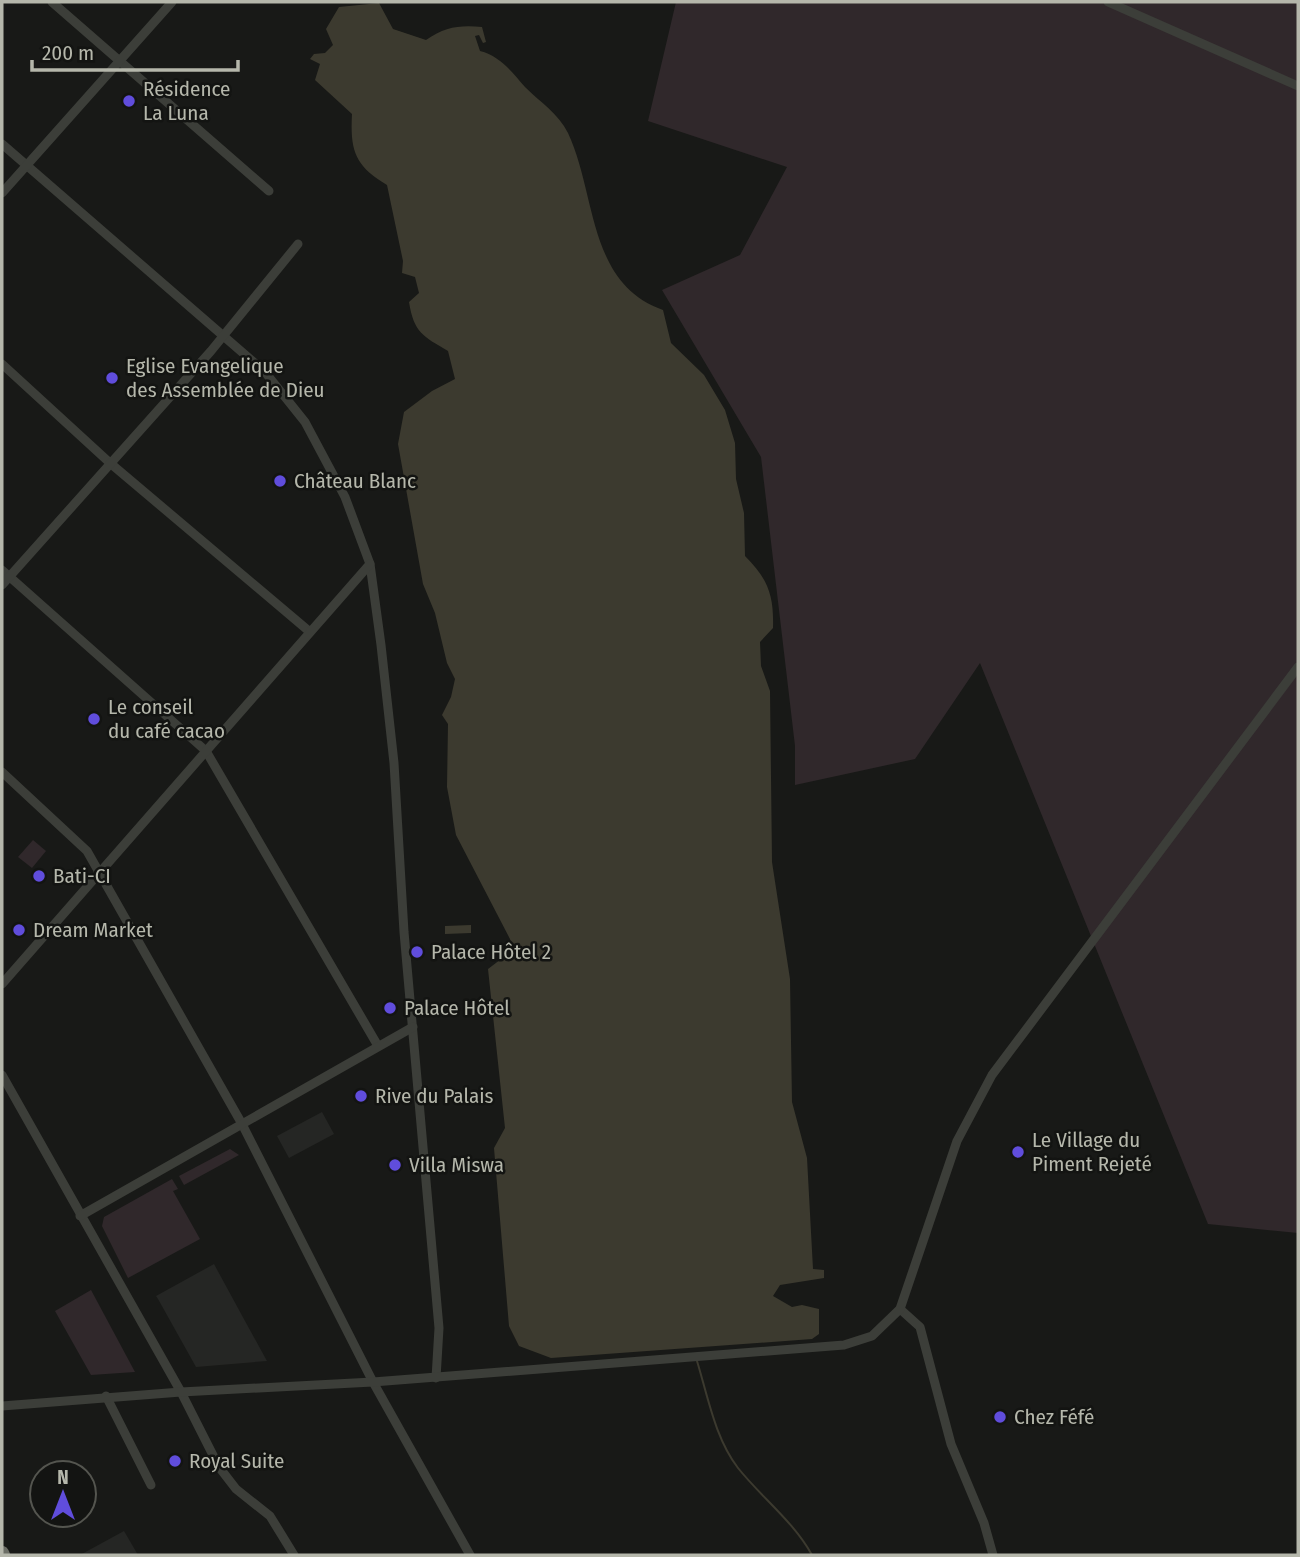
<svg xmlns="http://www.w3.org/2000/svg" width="1300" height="1557" font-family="'Fira Sans Condensed',sans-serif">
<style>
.built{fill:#252624}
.green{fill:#30282b}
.water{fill:#3c3a2f}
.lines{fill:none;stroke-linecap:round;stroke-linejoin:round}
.stream{stroke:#3c3a2f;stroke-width:2}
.minor{stroke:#3c3e39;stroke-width:9}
.highway{stroke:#6c6e66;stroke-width:14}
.poi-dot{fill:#604ddc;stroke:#131412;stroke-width:2.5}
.labels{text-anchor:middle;stroke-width:5;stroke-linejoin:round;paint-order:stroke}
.poi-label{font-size:21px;fill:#b5b7ab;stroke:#131412;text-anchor:start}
</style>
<rect width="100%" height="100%" fill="#181917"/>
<!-- built -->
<g class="built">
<path d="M322 1112 334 1134 289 1158 277 1136Z"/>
<path d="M214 1264 245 1321 267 1361 196 1367 158 1299 156 1296Z"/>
<path d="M124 1531 138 1555H80Z"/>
</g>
<!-- green -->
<g class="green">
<path d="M676 2H1298V1233L1208 1224 980 663 915 759 795 785V746L761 457 662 290 740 255 787 167 648 121Z"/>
<path d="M33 840 46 851 32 868 18 857Z"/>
<path d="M230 1149 239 1155 184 1185 179 1176Z"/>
<path d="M172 1179 178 1189 173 1191 200 1239 128 1278 102 1226 104 1217Z"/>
<path d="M91 1290 135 1372 91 1375 55 1311Z"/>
</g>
<!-- water -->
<g class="water">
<path d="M379 3 393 29 426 40C445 27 459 25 482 27L486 42 483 43 479 35 475 36 480 51C500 56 512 72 525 87 541 103 558 113 568 133 597 195 587 283 663 310L671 343 704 375 725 410 735 443 736 479 744 513 745 556C768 579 774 595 773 628L760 642 761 666 770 691 772 862 790 979 792 1102 807 1158 813 1269 824 1270V1278L780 1285 773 1296 792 1307 802 1305 819 1309V1334L812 1339 551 1358 519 1346 509 1326 494 1148 505 1128 488 969 513 950 510 939 456 835 447 787 448 724 442 715 451 697 455 679 447 663 435 613 423 584 398 444 404 412 432 391 455 379 448 351C423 336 414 333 409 302L419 293 415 277 402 273 403 261 387 185C355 166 350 151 352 114L315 80 320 64 310 59 314 54 325 53 333 45 326 29 339 7Z"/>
<path d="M471 925V933L445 934V926Z"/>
</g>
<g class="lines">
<!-- stream -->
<path class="stream" d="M697 1361C708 1397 715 1438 738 1468 762 1498 793 1521 812 1555"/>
<!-- minor -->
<g class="minor">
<path d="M52 2 269 191"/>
<path d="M1108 2 1298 86"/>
<path d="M2 144 265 372 305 422 345 497 370 564 381 645 394 763 404 932 439 1328 436 1378"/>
<path d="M2 193 172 2"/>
<path d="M2 364 110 463 310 632"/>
<path d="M2 570 206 751 378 1046"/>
<path d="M2 585 211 351 298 244"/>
<path d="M2 772 87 851 242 1124 373 1382 470 1555"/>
<path d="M2 984 370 564"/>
<path d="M2 1075 181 1392 219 1467 236 1489 270 1516 294 1555"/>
<path d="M80 1216 413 1027"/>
<path d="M900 1309 920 1327 951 1444 984 1523 993 1555"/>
<path d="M106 1396 151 1485"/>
<path d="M2 1406 181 1392 373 1382 844 1345 872 1336 900 1309 957 1141 992 1075 1298 667"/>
</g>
<!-- highway -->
<path class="highway" d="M2 1553 3 1555"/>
</g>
<!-- markers -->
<g class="poi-dot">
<circle cx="129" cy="101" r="7"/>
<circle cx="112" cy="378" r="7"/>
<circle cx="280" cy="481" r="7"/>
<circle cx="94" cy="719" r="7"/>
<circle cx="39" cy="876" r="7"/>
<circle cx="19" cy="930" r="7"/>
<circle cx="417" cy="952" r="7"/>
<circle cx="390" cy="1008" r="7"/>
<circle cx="361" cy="1096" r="7"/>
<circle cx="1018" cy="1152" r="7"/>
<circle cx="395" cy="1165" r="7"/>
<circle cx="1000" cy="1417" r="7"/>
<circle cx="175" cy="1461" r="7"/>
</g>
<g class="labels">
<!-- poi labels -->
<g class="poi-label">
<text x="143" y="96">Résidence<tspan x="143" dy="24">La Luna</tspan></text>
<text x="126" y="373">Eglise Evangelique<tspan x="126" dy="24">des Assemblée de Dieu</tspan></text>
<text x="294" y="488">Château Blanc</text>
<text x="108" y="714">Le conseil<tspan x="108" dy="24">du café cacao</tspan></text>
<text x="53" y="883">Bati-CI</text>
<text x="33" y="937">Dream Market</text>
<text x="431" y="959">Palace Hôtel 2</text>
<text x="404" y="1015">Palace Hôtel</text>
<text x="375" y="1103">Rive du Palais</text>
<text x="1032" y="1147">Le Village du<tspan x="1032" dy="24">Piment Rejeté</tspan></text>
<text x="409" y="1172">Villa Miswa</text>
<text x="1014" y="1424">Chez Féfé</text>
<text x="189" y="1468">Royal Suite</text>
</g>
</g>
<!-- border -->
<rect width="1300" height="1557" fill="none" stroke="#b5b7ab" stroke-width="7"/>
<!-- north arrow -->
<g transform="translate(63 1494)"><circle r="33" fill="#131412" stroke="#54554f" stroke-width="2"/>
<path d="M0-5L12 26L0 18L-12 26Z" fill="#604ddc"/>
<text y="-10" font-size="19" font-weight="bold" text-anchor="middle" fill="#b5b7ab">N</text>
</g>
<!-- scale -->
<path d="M32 60v10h206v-10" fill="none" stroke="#b5b7ab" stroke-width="3.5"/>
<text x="42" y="60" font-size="21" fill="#b5b7ab" stroke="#131412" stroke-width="5" paint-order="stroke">200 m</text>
</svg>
